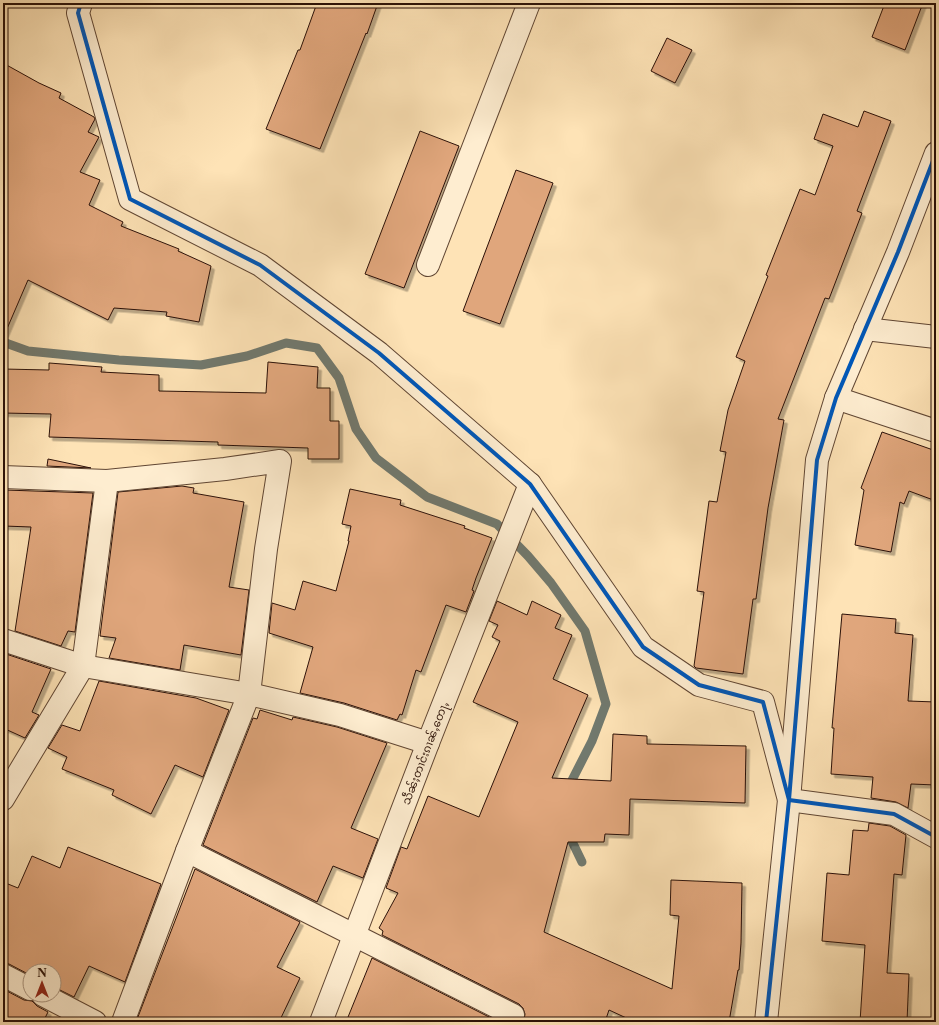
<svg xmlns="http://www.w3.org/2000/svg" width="939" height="1025" font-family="'Libre Caslon Text','Noto Sans Myanmar',serif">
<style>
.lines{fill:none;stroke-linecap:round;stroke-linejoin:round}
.stream{stroke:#71796e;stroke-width:9}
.building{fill:#e0a67b;stroke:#2b1107;filter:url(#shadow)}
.minor-casing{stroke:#604633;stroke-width:24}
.tertiary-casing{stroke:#604633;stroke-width:24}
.minor{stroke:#feedd0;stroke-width:22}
.tertiary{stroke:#feedd0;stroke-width:22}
.cycleway-casing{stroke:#feedd0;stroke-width:6}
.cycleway{stroke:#0057b8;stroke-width:4}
.labels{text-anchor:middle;stroke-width:3;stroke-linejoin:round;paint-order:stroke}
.street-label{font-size:11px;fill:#2b1107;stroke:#feedd0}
</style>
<defs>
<filter id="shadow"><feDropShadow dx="3.5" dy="3.5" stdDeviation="0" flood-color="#0004"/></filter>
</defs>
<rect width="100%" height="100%" fill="#fee3b6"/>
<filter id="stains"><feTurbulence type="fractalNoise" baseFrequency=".005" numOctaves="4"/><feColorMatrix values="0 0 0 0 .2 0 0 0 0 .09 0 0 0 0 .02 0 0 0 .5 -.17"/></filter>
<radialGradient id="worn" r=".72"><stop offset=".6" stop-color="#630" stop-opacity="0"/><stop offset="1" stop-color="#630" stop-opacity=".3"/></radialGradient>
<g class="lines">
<!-- stream -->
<g class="stream">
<path d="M3 342 28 351 119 360 201 365 247 356 286 343 317 348 339 378 356 429 376 458 427 497 497 524 528 556 551 583 585 631 606 704 592 741 567 790"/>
<path d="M567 831 582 862"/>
</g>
</g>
<!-- building -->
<g class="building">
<path d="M317 3H378L367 34 366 33 320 149 266 129 298 50H300Z"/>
<path d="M885 3H923L905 50 872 37Z"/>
<path d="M667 38 692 50 675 83 651 71Z"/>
<path d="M3 63 39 83 61 93 59 98 94 117 95 119 88 132 99 137 80 172 100 180 89 205 123 222 121 226 179 249 178 251 211 266 199 322 166 316 167 312 114 308 108 320 28 280 3 338Z"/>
<path d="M864 111 891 121 857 211 862 213 829 299 825 298 778 419 784 420 768 508 756 599H753L743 674 696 668 694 666 704 592 697 591 709 501 717 502 726 452 720 451 728 410 745 361 736 357 768 276 766 275 800 189 815 195 833 146 814 139 823 114 858 127Z"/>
<path d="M420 131 459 146 404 288 365 274Z"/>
<path d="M516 170 553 183 500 324 463 311Z"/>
<path d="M268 362 318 367 317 388H330V421H339V459H308V448L218 445V442L49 437 51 414 3 413V369L49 370V363L102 367 101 372 159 375V391L266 393Z"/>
<path d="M882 432 936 451V501L909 491 904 504 900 502 891 552 855 545 864 490 861 488Z"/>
<path d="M48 459 91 468 47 466Z"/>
<path d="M182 486 194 488 193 493 244 502 229 587 249 590 241 655 184 645 180 670 109 658 116 638 100 636 118 492Z"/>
<path d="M350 489 401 500 400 505 465 526 464 528 492 538 476 578 472 590 474 591 466 612 446 605 421 672 416 670 402 715 400 714 397 720 344 703 300 693 313 647 269 633 272 603 295 610 303 581 336 591 349 541H348L351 526 342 524Z"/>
<path d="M5 490 93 493 75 632 68 631 61 646 15 631 31 527 4 526Z"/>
<path d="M497 601 527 615 532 601 561 615 555 628 572 635 553 679 588 695 552 778 611 781 613 734 647 736V744L746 746 745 803 630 799 629 835 605 834 604 842H568L544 932 672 989 679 916 670 915 671 880 742 883 741 943 739 970H738L729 1022H635L609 1010 605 1022H523L524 1020 525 1014 523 1008 519 1004 382 935 383 931 379 928 398 893 386 888 401 847 407 849 428 796 479 817 518 722 473 702 500 641 492 637 498 625 489 621Z"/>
<path d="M842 614 896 619 895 633 913 635 908 701 936 702V785L911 784 908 808 896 802 871 798 873 777 831 774 834 728H832Z"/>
<path d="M6 654 51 669 32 712 39 715 25 738 3 728V661Z"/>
<path d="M99 681 196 698 229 710 203 777 175 765 151 814 112 795 114 790 62 769 67 757 48 748 62 725 80 731Z"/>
<path d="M260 710 292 720 293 717 337 727 387 743 351 828 378 839 363 878 333 866 317 902 203 845 253 718 257 719Z"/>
<path d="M869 823 890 826 906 835 902 875 894 874 887 973 909 974 907 1022H860L865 945 822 941 827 873 849 875 853 830 868 831Z"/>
<path d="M68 847 161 884 125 982 89 966 74 997 54 987V971H30V975L9 964 3 963V882L18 888 32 856 60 868Z"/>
<path d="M195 869 300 922 277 967 300 978 279 1022H136Z"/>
<path d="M372 958 499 1022H346Z"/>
<path d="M3 989 24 1000 32 1001 37 1006 48 1012 43 1022H3Z"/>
</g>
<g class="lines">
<!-- minor casing -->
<g class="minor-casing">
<g id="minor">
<path d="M81 3 78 13 130 199 260 265 379 353 530 484 643 647 699 685 763 702 789 800 894 814 936 837"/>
<path d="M428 265 529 3"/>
<path d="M865 329 936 337"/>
<path d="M836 398 936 431"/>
<path d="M3 477 107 481 225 469 280 461 266 549 249 694 187 851 123 1022"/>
<path d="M3 640 83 666 249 694 340 715 428 743"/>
<path d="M3 799 83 666 107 481"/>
<path d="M187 851 513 1015"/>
<path d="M3 975 30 989"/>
<path d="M43 995 95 1022"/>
<path d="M321 1022 428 743 530 484"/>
</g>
</g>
<!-- tertiary casing -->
<g class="tertiary-casing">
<path id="tertiary" d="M766 1022 789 800 817 460 836 398 898 252 936 153"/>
</g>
<!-- minor -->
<use href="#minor" class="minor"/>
<!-- tertiary -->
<use href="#tertiary" class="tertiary"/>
<!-- cycleway casing -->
<g class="cycleway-casing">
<g id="cycleway">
<path d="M81 3 78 13 130 199 260 265 379 353 530 484 643 647 699 685 763 702 789 800 894 814 936 837"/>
<path d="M766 1022 789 800 817 460 836 398 898 252 936 153"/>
</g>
</g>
<!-- cycleway -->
<use href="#cycleway" class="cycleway"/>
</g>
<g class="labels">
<!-- street labels -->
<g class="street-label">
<text transform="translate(425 753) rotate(-69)" y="4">သဵၼ်ႈတၢင်းၵၢၼ်ႇတေႃႇ</text>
</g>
</g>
<!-- margin -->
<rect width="939" height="1025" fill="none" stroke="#fee3b6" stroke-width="16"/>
<rect x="4" y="4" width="931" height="1017" fill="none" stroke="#2b1107" stroke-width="2"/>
<rect x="8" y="8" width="923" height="1009" fill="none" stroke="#2b1107"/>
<!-- north arrow -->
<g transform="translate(42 983)"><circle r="19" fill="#feedd0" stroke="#aa9580"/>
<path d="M0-3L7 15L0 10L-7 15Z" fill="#8f2418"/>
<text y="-6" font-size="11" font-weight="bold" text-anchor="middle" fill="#2b1107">N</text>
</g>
<rect width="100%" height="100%" filter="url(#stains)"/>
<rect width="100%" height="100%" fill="url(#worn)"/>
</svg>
